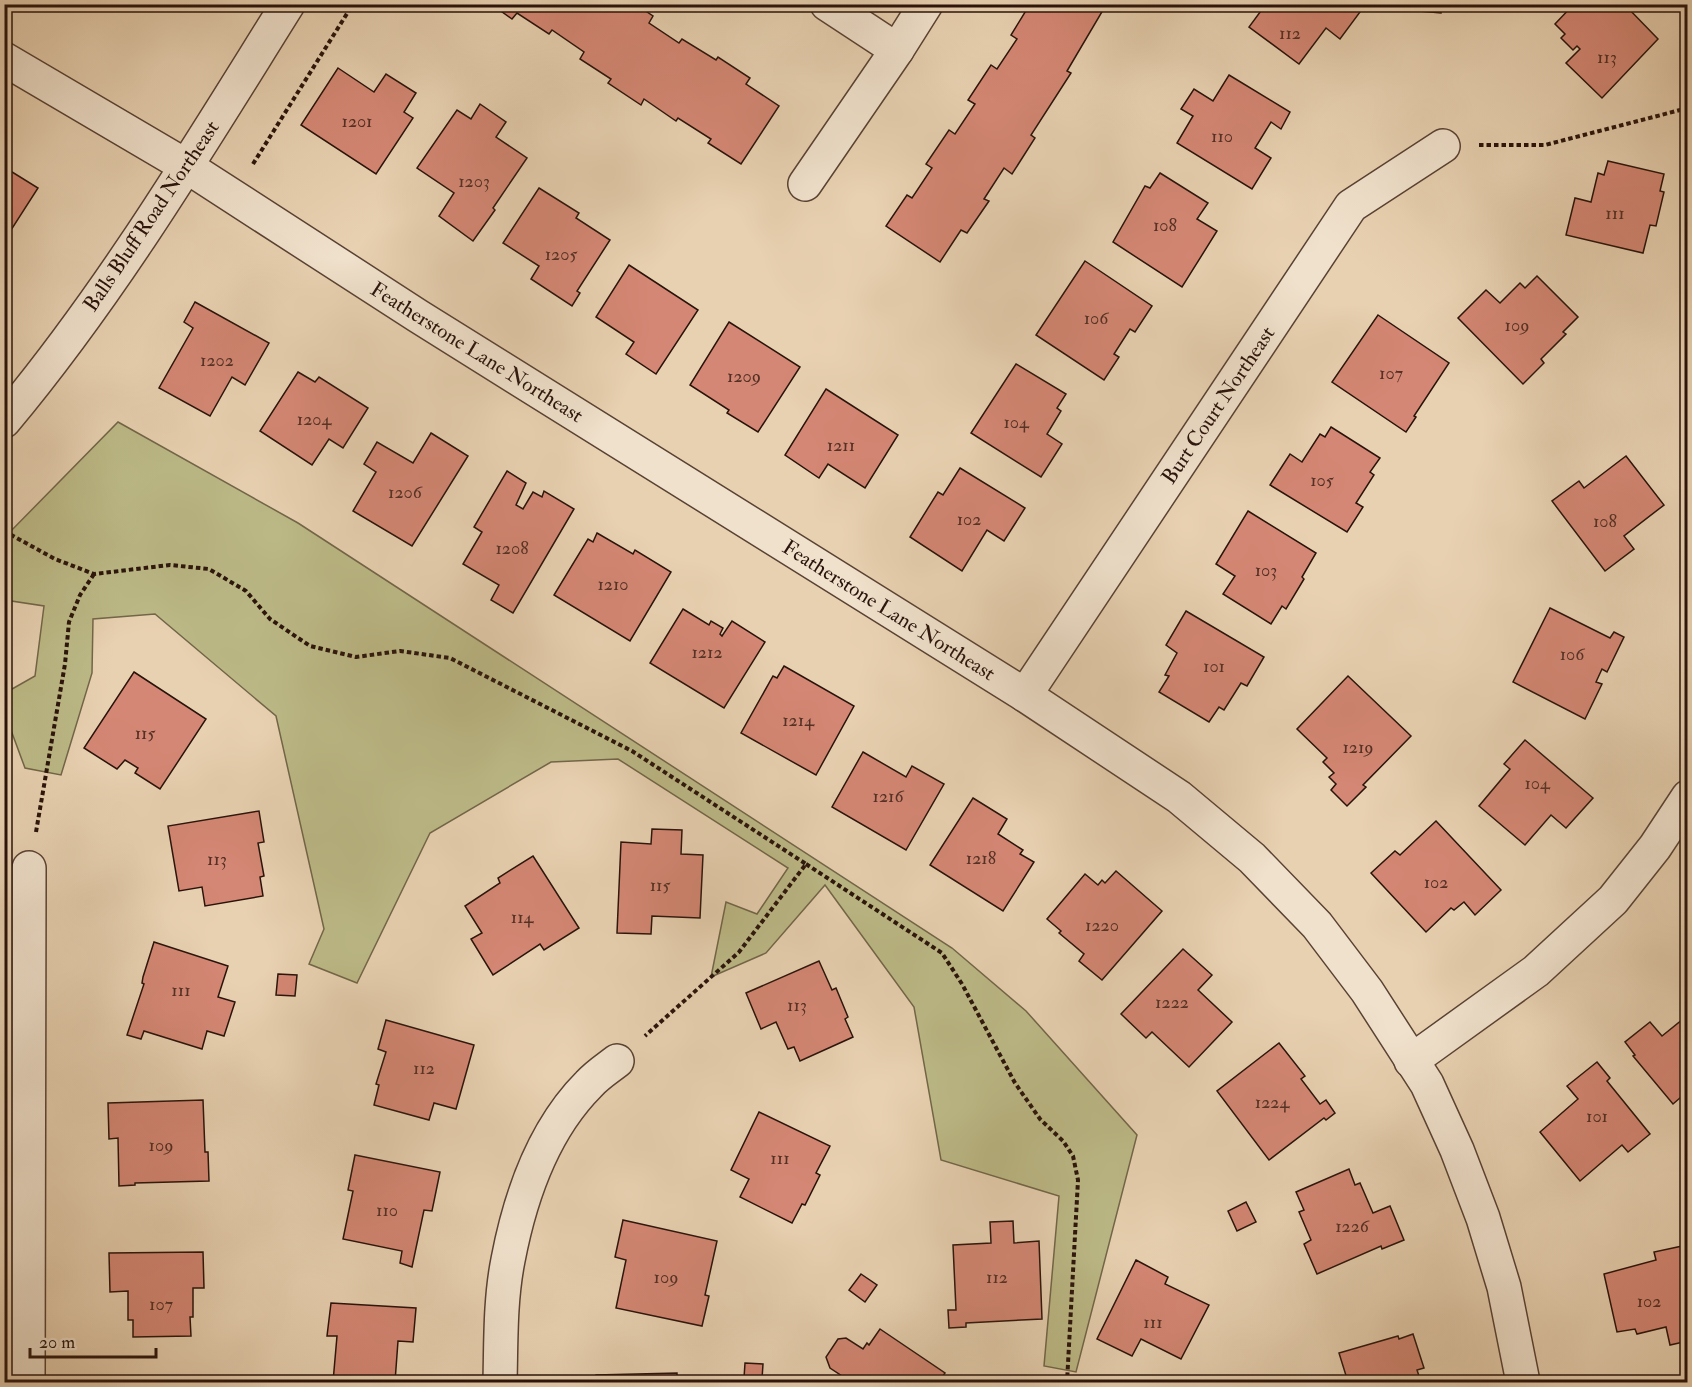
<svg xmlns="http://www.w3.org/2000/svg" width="1692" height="1387" font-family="'IM FELL Double Pica',serif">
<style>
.green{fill:#bcba87;stroke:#726649;stroke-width:1.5}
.building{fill:#d48774;stroke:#29130b;stroke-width:1.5}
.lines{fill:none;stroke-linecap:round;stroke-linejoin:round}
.minor-casing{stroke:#594234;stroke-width:36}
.path{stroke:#29130b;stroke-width:4;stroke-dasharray:4.5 3;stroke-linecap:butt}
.minor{stroke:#f0e1cc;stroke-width:33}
.labels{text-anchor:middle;stroke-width:6;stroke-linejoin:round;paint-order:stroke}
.number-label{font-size:18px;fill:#543025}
.street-label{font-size:21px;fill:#29130b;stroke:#f0e1cc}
</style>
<rect width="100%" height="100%" fill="#e8d1b1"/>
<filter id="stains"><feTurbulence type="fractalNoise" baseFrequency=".00333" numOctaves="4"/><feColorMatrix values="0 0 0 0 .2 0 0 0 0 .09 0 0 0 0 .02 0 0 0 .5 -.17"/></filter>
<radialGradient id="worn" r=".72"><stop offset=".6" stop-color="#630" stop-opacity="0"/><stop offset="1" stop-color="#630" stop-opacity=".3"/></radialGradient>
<!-- green -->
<path class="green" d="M118 422 298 523 952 948 1026 1011 1137 1135 1076 1372 1044 1366 1059 1196 941 1160 914 1007 825 885 766 953 711 977 726 902 757 914 788 868 618 759 551 762 430 833 357 983 309 964 324 929 276 716 155 614 93 619 92 673 61 775 25 768 5 714V693L35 676 44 606 5 600V537Z"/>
<!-- building -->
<g class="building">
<path d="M491 4H635L653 16 649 23 679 43 682 39 716 60 718 57 750 78 746 84 779 106 741 164 708 143 711 139 678 118 676 121 644 99 641 105 608 83 611 79 580 59 584 52 552 30 549 34 517 13 512 19Z"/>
<path d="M1030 4 1106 5 1067 71 1071 73 1031 135 1035 138 1012 174 1004 168 984 199 989 201 967 233 961 230 940 262 886 226 907 195 912 198 932 168 926 164 949 130 955 134 975 104 968 100 991 65 997 69 1017 39 1011 35Z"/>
<path d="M1266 4H1358L1363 8 1340 39 1326 28 1299 64 1249 27Z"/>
<path d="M1409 4H1442L1441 13 1408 10Z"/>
<path d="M1574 4H1624L1658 39 1602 98 1566 63 1580 49 1577 46 1573 50 1561 38 1565 34 1555 24Z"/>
<path d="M338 68 374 92 386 74 416 93 404 112 413 118 376 174 301 125Z"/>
<path d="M1229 75 1290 112 1281 129 1271 122 1255 148 1271 158 1252 189 1177 143 1193 116 1181 109 1194 89 1213 101Z"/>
<path d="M480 104 506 122 496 137 527 158 493 208 495 210 473 241 439 216 454 193 417 168 457 110 471 119Z"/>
<path d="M1608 161 1664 174 1660 191 1664 192 1656 226 1650 225 1643 253 1566 235 1575 198 1591 202 1598 173 1604 175Z"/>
<path d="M4 167 38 188 4 241Z"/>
<path d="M1160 173 1208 203 1197 219 1217 231 1182 287 1113 242 1145 186 1150 188Z"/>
<path d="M539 188 579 213 576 218 610 240 577 291 580 293 572 306 531 279 539 266 503 243Z"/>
<path d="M1085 261 1152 306 1135 332 1130 329 1114 354 1119 357 1104 380 1036 335Z"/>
<path d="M629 265 698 310 656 374 626 354 634 342 596 317Z"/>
<path d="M1537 276 1578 317 1563 332 1566 334 1541 359 1544 363 1523 384 1458 318 1486 290 1500 303 1520 283 1525 288Z"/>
<path d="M195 302 269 343 245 385 232 377 210 416 159 388 193 328 184 322Z"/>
<path d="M1378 315 1449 363 1414 416 1416 417 1406 432 1332 382Z"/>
<path d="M729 322 800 367 758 432 727 413 729 410 690 385Z"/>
<path d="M1016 364 1066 394 1057 408 1061 411 1047 434 1062 444 1041 477 971 433Z"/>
<path d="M298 372 315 382 319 377 368 408 343 448 329 439 312 465 260 431Z"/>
<path d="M826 389 898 435 865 488 828 464 819 478 785 455Z"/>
<path d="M1331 427 1380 458 1370 472 1374 475 1356 503 1363 507 1347 532 1270 485 1290 454 1302 462 1320 434 1325 437Z"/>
<path d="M431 433 468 456 412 546 353 511 376 472 364 464 377 442 413 463Z"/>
<path d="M1626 456 1664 505 1624 536 1634 549 1605 571 1552 501 1579 481 1584 488Z"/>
<path d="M960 468 1025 508 1004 541 987 530 962 571 910 537 938 492 943 495Z"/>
<path d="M507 471 526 483 516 505 523 509 533 492 542 497 544 491 574 509 513 613 491 600 499 585 463 564 482 532 474 527Z"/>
<path d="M1248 511 1316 553 1302 577 1304 579 1286 609 1282 606 1271 624 1223 594 1235 576 1216 564Z"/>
<path d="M597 533 633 554 635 550 671 572 630 641 554 595 588 539 593 542Z"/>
<path d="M1550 608 1610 638 1614 632 1624 637 1607 672 1602 669 1596 682 1602 684 1585 719 1513 682Z"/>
<path d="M683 609 709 625 711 621 723 628 720 634 722 636 732 621 765 642 724 708 650 663Z"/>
<path d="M1186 611 1264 657 1247 686 1241 683 1224 710 1219 707 1209 722 1159 692 1169 676 1165 675 1177 653 1166 645Z"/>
<path d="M784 666 854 706 816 775 741 733 773 676 777 678Z"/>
<path d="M134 672 206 719 160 789 135 773 138 768 125 760 117 769 84 748Z"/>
<path d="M1348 676 1411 736 1363 785 1366 787 1347 806 1331 790 1336 784 1329 777 1334 773 1323 762 1327 758 1297 729Z"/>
<path d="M4 720 11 730 4 735Z"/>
<path d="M1525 740 1593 798 1566 828 1551 815 1525 845 1479 806 1510 769 1504 764Z"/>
<path d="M863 752 906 777 912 766 944 784 906 850 832 807Z"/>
<path d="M973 798 1007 819 998 834 1023 850 1020 854 1034 862 1003 911 930 865Z"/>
<path d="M259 811 264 842 258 843 264 876 260 877 263 896 205 906 202 887 179 891 168 826Z"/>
<path d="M1436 821 1501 890 1475 915 1464 902 1454 910 1451 908 1426 932 1371 873 1395 851 1400 855Z"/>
<path d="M652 829 682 830 681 854 703 855 700 918 652 916 651 934 617 933 621 842 651 844Z"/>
<path d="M533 856 579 928 544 950 540 944 493 975 471 939 482 933 465 906 500 883 498 878Z"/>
<path d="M1116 871 1162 911 1102 980 1079 961 1084 954 1059 933 1061 931 1047 919 1085 874 1098 885 1102 880 1105 883Z"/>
<path d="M154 942 228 966 218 997 235 1002 224 1036 207 1031 202 1049 144 1031 141 1039 127 1035 144 984 142 983 143 977Z"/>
<path d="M1183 949 1212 975 1198 990 1232 1022 1189 1067 1152 1032 1146 1038 1121 1014Z"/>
<path d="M819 961 832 990 836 988 848 1017 845 1019 853 1037 800 1061 794 1047 788 1049 776 1022 761 1029 746 993Z"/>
<path d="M278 974 297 975 295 996 276 995Z"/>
<path d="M1688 1015V1091L1673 1104 1633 1056 1635 1055 1625 1042 1650 1022 1662 1036Z"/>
<path d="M386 1020 474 1045 456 1109 434 1103 429 1120 374 1105 379 1085 376 1084 386 1052 378 1049Z"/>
<path d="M1279 1043 1305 1076 1301 1079 1320 1104 1326 1100 1335 1113 1326 1120 1324 1118 1269 1160 1217 1091Z"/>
<path d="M1597 1062 1610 1078 1607 1081 1650 1134 1628 1152 1622 1145 1580 1181 1540 1132 1578 1099 1567 1086Z"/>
<path d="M203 1100 205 1152H208L209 1181 135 1183V1185L119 1186 118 1138 109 1139 108 1103Z"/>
<path d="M759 1112 830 1146 816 1173 820 1175 805 1205 802 1204 792 1223 740 1197 749 1179 731 1170Z"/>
<path d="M355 1155 440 1172 432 1211 424 1210 412 1267 400 1263 402 1251 343 1239 353 1191 348 1190Z"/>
<path d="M1349 1169 1355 1185 1360 1183 1373 1213 1390 1206 1404 1240 1382 1249 1381 1246 1317 1274 1304 1244 1311 1240 1299 1212 1304 1210 1296 1192Z"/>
<path d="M1246 1202 1256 1222 1237 1231 1228 1211Z"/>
<path d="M623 1220 717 1241 705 1295 709 1296 702 1326 616 1308 626 1260 615 1257Z"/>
<path d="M1013 1221 1014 1243 1039 1241 1042 1319 966 1323V1327L949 1328 948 1310H956L953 1245 991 1243 990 1222Z"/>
<path d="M1687 1245 1688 1341 1670 1345 1666 1327 1637 1334 1635 1329 1617 1332 1604 1274 1656 1260 1654 1252Z"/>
<path d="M203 1252 204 1288H193V1317H190L191 1336 133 1337V1320H128V1291L110 1292 109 1253Z"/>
<path d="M1136 1260 1168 1277 1165 1284 1209 1305 1181 1359 1141 1339 1132 1356 1097 1339Z"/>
<path d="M861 1274 877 1285 865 1302 849 1290Z"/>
<path d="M331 1303 416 1308 413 1342 398 1341 395 1382H333L337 1336H327Z"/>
<path d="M880 1329 945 1373 939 1382H842L845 1378 830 1368 826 1357 838 1339 846 1338 863 1349 867 1343 869 1345Z"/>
<path d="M1413 1334 1424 1368 1417 1370 1421 1382H1348L1339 1353 1398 1336 1399 1339Z"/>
<path d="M745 1363 763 1364 762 1379 744 1378Z"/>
<path d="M677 1373V1382H596V1375Z"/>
</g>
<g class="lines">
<!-- minor casing -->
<g class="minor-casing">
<g id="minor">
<path d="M897 50 926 4"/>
<path d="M4 59 186 166 418 316 1025 695 1179 797 1252 858 1317 925 1367 991 1427 1084 1457 1150 1483 1218 1504 1287 1523 1382"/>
<path d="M805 184 897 50 827 4"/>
<path d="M4 421C112 292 199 146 288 4"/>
<path d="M1025 695 1351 206 1443 146"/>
<path d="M1411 1061 1536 971 1613 900 1655 847 1688 797"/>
<path d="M28 1382 29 868"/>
<path d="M500 1382C501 1342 500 1300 508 1260 520 1197 543 1130 589 1084 597 1075 608 1068 617 1061"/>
</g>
</g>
<!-- path -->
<g class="path">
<path d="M1479 145H1545L1688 108"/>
<path d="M253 164 353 4"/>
<path d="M4 531 55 559 94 574 170 565 209 569 246 591 270 619 310 646 356 657 400 651 450 658 632 751 806 864 739 952 645 1036"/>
<path d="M36 832 65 664 69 622 80 595 94 574"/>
<path d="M806 864 942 953 962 984 1015 1083 1040 1119 1063 1141 1073 1156 1078 1180 1067 1382"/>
</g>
<!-- minor -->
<use href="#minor" class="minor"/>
</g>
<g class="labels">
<!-- number labels -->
<g class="number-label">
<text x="1290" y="39">112</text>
<text x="1607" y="63">113</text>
<text x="357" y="127">1201</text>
<text x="1222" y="142">110</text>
<text x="474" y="187">1203</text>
<text x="1615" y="219">111</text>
<text x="1165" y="231">108</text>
<text x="561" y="260">1205</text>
<text x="1096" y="324">106</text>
<text x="1517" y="331">109</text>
<text x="217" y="366">1202</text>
<text x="1391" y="379">107</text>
<text x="744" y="382">1209</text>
<text x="314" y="425">1204</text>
<text x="1016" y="428">104</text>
<text x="841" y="451">1211</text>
<text x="1322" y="486">105</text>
<text x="405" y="498">1206</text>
<text x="969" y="525">102</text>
<text x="1605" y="527">108</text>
<text x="512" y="554">1208</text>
<text x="1266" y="576">103</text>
<text x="613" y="590">1210</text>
<text x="707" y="658">1212</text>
<text x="1572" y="660">106</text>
<text x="1214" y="672">101</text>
<text x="798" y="726">1214</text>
<text x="145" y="739">115</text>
<text x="1358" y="753">1219</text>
<text x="1537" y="789">104</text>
<text x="888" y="802">1216</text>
<text x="981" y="864">1218</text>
<text x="217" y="865">113</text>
<text x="1436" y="888">102</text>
<text x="660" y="891">115</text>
<text x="522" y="923">114</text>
<text x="1102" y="931">1220</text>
<text x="181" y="996">111</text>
<text x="1172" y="1008">1222</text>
<text x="797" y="1011">113</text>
<text x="424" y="1074">112</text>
<text x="1272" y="1108">1224</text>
<text x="1597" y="1122">101</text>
<text x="161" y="1151">109</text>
<text x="780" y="1164">111</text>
<text x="387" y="1216">110</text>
<text x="1352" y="1232">1226</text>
<text x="666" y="1283">109</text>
<text x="997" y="1283">112</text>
<text x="1649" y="1307">102</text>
<text x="161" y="1310">107</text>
<text x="1153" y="1328">111</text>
</g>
<!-- street labels -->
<g class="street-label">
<text transform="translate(151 216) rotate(-56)" y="7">Balls Bluff Road Northeast</text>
<text transform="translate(477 352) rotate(32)" y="7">Featherstone Lane Northeast</text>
<text transform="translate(1218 405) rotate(-56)" y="7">Burt Court Northeast</text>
<text transform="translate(889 610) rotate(32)" y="7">Featherstone Lane Northeast</text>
</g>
</g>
<!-- margin -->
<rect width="1692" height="1387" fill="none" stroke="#e8d1b1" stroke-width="24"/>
<rect x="6" y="6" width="1680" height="1375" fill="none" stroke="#29130b" stroke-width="3"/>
<rect x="12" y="12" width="1668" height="1363" fill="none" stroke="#29130b" stroke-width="1.5"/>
<!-- scale -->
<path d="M30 1348v9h126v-9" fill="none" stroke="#29130b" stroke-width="3"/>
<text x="39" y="1348" font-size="18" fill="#29130b" stroke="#f0e1cc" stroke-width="4.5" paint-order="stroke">20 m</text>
<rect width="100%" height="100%" filter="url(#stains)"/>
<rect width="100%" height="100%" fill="url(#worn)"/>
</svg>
